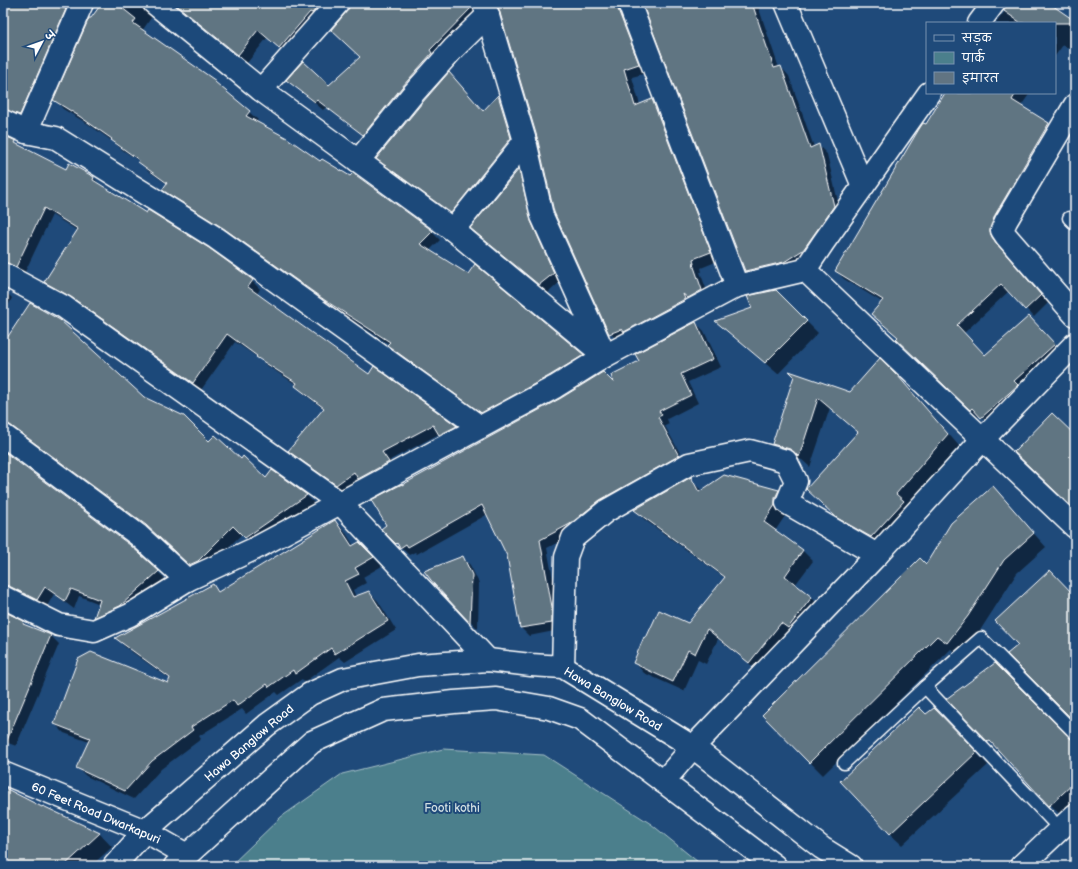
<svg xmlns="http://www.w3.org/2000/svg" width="1078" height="869" font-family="'Balsamiq Sans','Playpen Sans Deva',sans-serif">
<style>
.green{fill:#4b7f8c;stroke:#a5bfc6}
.shadow{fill:#0007}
.building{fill:#617482;stroke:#fff}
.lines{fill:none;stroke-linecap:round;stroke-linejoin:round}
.lane-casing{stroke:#fff;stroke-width:15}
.street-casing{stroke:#fff;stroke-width:25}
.secondary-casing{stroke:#fff;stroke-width:25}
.lane{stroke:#1f4a7a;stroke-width:12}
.street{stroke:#1f4a7a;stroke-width:22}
.secondary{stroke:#1f4a7a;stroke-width:22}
.labels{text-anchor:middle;stroke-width:4;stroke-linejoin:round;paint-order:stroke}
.street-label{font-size:12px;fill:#fff;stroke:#1f4a7a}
.park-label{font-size:12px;fill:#d2dfe2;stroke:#1f4a7a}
</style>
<rect width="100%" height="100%" fill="#1f4a7a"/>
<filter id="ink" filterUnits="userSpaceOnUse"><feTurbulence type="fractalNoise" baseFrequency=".025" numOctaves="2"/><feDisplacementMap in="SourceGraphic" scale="8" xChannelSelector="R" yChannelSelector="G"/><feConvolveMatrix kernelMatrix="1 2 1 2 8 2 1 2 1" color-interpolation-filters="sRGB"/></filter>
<g filter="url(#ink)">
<!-- green -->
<path class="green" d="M443 749 544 755 651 824 703 866H230L281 817 342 774Z"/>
<!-- shadow -->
<g class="shadow">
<path d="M3 3H45L65 10 73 18 28 122 3 120Z"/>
<path d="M103 3H153L150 10 151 18 142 31 215 82 249 112 258 120 256 122 432 232 440 240 429 251 583 355 591 363 490 420 397 353 389 345V344L336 310 233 236 172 198 163 189 167 184 147 170 139 161 121 149 115 143 88 124 63 109 55 100 91 19Z"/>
<path d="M175 3H337L288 55 267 38 247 63Z"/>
<path d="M351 3H483L372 142 326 107 323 110 288 80 329 87 361 58 332 30 348 12Z"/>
<path d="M498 3H628L647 73 632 77 640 105 652 101 661 109 718 261 701 268 702 272H700L710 299 618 341 610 333 538 137Z"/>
<path d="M643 3H757L779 68 781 67 789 76 814 147 818 145 827 154 841 215 811 259 754 279 746 271Z"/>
<path d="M1007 3H1048L1071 19 1075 13V53L1063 45 1055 56V23H996L1005 11Z"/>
<path d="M457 81 484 112 498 97 506 104 519 147 459 220 385 166 378 158Z"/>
<path d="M951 93H1030L1021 106 1049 124 1057 132 997 240 1004 253 1048 303 1034 317 1009 291 964 333 986 356 1037 325 1062 352 990 425 980 415 978 417 905 347 899 338 872 314 882 302 844 279 836 271 927 126Z"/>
<path d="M3 136 15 142 21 147 66 170 70 165 94 178 102 187 252 281 260 289 257 294 370 375 374 368 456 427 464 434 448 443 439 434 390 460 396 471 345 492 298 459 290 451 324 409 304 394 297 385 266 365 260 359 235 342 201 390 80 305 53 290 45 282 78 231 52 215 24 274 3 273Z"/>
<path d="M519 170 526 178 561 281 548 293 472 228Z"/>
<path d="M3 289 12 298 3 317Z"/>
<path d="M776 291 818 333 778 374 728 332 717 321 753 309Z"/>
<path d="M696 323 704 331 721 367 688 382 698 403 667 419 669 424 665 426 686 464 578 532 547 548 560 616 559 630 529 636 521 628 508 555 488 514 417 554 415 552 409 555 397 543 388 526 403 486 616 385 640 362Z"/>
<path d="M3 346 143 398 209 442 241 460 266 479 306 495 314 503 254 545 242 534 206 569 198 573 155 533 20 433 13 430 3 434Z"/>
<path d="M897 376 909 388 959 446 907 505 914 513 883 548 850 529 819 500 859 433 830 408 810 467 802 460 785 455 773 444 795 377 850 393Z"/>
<path d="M3 452 158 572 166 580 128 614 103 625 95 617 100 604 79 596 74 609 54 594 46 608 3 596Z"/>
<path d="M690 479 702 491H778L789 501 785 509V516L775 531 803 551 813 561 795 585 812 598 822 608 760 672 718 639 706 664 698 660 684 691 644 673 634 662 689 625 725 578 645 520 635 510Z"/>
<path d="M993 488 1046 547 1017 573 981 629 961 655 951 649 823 775 763 715 926 566Z"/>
<path d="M335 521 344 530 354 546 368 552 382 566 363 577 366 583 353 590 356 597 369 592 378 601 396 630 345 662 339 657 304 682 302 679 279 695 276 692 246 714 242 709 199 736 201 739 161 769 134 799 86 776 77 767 89 742 64 733 55 724 169 684 171 680 125 647 117 638 213 586 220 592Z"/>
<path d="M462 557 470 565 479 583 478 629 435 584Z"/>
<path d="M3 612 23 622 28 627 51 636 59 644 16 746 3 741Z"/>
<path d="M948 699 1075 745V811L1065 820 1005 756 1004 757 989 741Z"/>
<path d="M926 715 946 721 988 765 902 845 890 834Z"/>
<path d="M3 788 42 808 99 833 112 847 91 866H3Z"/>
</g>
<!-- building -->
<g class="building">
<path d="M3 3H48L66 9 20 115 3 109Z"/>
<path d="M102 3H116L136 19 133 23 216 81 215 82 250 111 246 116 287 138 320 161 322 159 350 176 353 173 433 231 420 244 468 274 475 264 584 355 549 376 481 413 387 345 390 342 326 301 223 228 162 190 167 183 138 162 139 160 111 140 112 139 79 116 53 100 89 18H91Z"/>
<path d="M174 3H321L312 13 310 12 279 48 258 30 238 55Z"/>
<path d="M350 3H472V7L430 50 432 53 402 87 363 135 317 100 315 102 286 80 303 61 329 85 360 57 331 30 347 11Z"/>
<path d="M497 3H617V7L639 64 624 69 635 106 652 99 711 252 693 259 694 264H693L702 290 688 298 683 294 685 299 624 332 622 329 609 334 554 212 537 137Z"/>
<path d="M642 3H752L774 68 781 66 810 148 819 144 834 206 803 250 784 262 745 271Z"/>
<path d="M1006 3H1049L1075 21V23H1021L1004 11Z"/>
<path d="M449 72 483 111 498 95 511 138 451 213 376 159 422 103Z"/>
<path d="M945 93H1016L1012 100 1049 123 995 215 990 231 992 237 997 244 1041 295 1025 310 1001 284 957 325 985 355 1029 316 1055 344 1014 381 1018 385 981 418 972 408 970 410 896 339 898 337 871 314 883 300 835 271 919 129 923 123 926 124Z"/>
<path d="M3 135 16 141 15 143 66 169 69 163 94 177 93 180 146 213 148 210 209 248 253 280 248 287 369 374 374 366 457 426 439 435 433 425 382 452 389 462 358 479 354 472 336 485 288 451 324 408 295 386 297 383 256 357 257 356 227 334 193 383 71 297 44 282 78 229 44 208 16 267 3 262Z"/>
<path d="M519 169 531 221 554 273 539 285 470 228Z"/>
<path d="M776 290 807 321 765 363 715 321 752 308 747 296Z"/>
<path d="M30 303 60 320 144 397 184 416 209 441 215 435 241 459 243 456 266 478 272 470 307 495 245 538 233 526 198 561 189 565 146 525 10 425 3 423V344Z"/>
<path d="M696 322 713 359 681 374 691 395 659 411 662 415 658 417 679 456 600 500 570 524 540 540 552 607V623L520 628 507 556 482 505 408 547 406 544 400 548 397 543 396 544 381 529 386 525 371 500 402 484V485L561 398 603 372 613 382 611 375 639 361 635 354Z"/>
<path d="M880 358 898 376 948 434 896 494 904 501 871 537 837 518 806 489 858 432 818 398 799 457 790 449 772 444 794 376 789 371 850 392Z"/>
<path d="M1052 413 1075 435V510L1014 452Z"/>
<path d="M3 451 130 545 159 571 120 606 94 618 100 600 71 589 65 601 45 587 37 600 9 586 3 585Z"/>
<path d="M724 475 779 490 775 498V505L764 522 803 550 785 576 812 597 788 628 781 623 749 663 707 629 695 654 688 650 673 682 633 663 644 637 646 638 659 610 688 623 725 577 634 510 691 477 699 492Z"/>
<path d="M993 486 1034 533 1004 560 968 616 947 643 937 636 809 763 762 715 920 558 926 564 951 523Z"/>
<path d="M335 520 352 546 359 542 374 557 355 568 359 574 345 581 353 597 369 591 388 621 335 654 331 648 295 674 293 670 269 687 267 684 237 706 233 700 191 727 193 730 152 761 125 791 76 768 90 738 54 724 78 659 91 652 168 683 170 678 115 638 213 584 218 592Z"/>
<path d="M463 556 472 575 470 623 434 584 424 571Z"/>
<path d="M1050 570 1075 596V722L1007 654 1018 645 995 621Z"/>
<path d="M3 611 24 621 23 624 51 635 3 750Z"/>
<path d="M995 663 1070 738 1075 740V782L1049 806 990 741 988 742 946 699Z"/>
<path d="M919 707 926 714 934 708 977 752 890 834 840 781Z"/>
<path d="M3 787 42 807 43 806 100 833 64 866H3Z"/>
</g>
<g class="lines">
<!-- lane casing -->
<g class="lane-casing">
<g id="lane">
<path d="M1069 218 1075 224"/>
<path d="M925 687 1060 829"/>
<path d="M844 763 925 687 981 638 1075 733"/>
</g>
</g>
<!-- street casing -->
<g class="street-casing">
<g id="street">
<path d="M154 3 261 90 453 230 605 356"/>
<path d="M484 3 525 141 542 216 603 351"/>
<path d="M629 3 737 286"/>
<path d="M786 3 863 186"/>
<path d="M979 23 994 3"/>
<path d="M261 90 338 3"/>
<path d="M1075 105 1006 221 1002 230 1006 236 1075 315"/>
<path d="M3 121 26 132 56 138 216 238 480 427"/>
<path d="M26 132 82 3"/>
<path d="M358 161 412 95 453 49 488 15"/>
<path d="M453 230 525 141"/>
<path d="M805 270 1075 527"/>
<path d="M3 274 64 307 340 503 488 660"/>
<path d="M3 435 138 535 187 580"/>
<path d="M3 597 59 625 94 631 130 615 187 580 254 549 340 503 555 387 605 356 737 286 805 270 823 243 929 93"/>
<path d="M563 667 566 557 573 538 606 511 689 464 750 451 786 461 796 481 787 503 877 555"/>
<path d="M3 773 145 831 187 855"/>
<path d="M663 782 693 747 877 555 982 440 1075 344"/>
</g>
</g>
<!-- secondary casing -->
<g class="secondary-casing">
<g id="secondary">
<path d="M114 866 145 831 267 725 310 694 343 679 418 665 488 660 531 665 563 667 693 747 822 848 851 866"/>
<path d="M175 866 312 742 383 710 454 702 496 699 549 708 580 719 775 866"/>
<path d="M1021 866 1075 815"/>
</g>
</g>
<!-- lane -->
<use href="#lane" class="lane"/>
<!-- street -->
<use href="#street" class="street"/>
<!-- secondary -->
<use href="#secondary" class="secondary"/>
</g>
</g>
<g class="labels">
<!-- street labels -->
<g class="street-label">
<text transform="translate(613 699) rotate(31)" y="4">Hawa Banglow Road</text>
<text transform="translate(249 743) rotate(-40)" y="4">Hawa Banglow Road</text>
<text transform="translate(96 813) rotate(23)" y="4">60 Feet Road Dwarkapuri</text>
</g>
<!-- park labels -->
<g class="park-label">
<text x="452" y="812">Footi kothi</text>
</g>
</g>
<!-- margin -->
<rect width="1078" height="869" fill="none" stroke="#1f4a7a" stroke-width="16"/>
<rect x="8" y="8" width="1062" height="853" fill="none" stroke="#fff" stroke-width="1.5" filter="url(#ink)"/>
<!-- legend -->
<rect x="926" y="22" width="130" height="72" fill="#1f4a7a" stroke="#7992af"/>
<rect x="934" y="35" width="20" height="6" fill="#1f4a7a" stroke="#7992af"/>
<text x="962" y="42" font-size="12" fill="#ffffff">सड़क</text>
<rect x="934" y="52" width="20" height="12" fill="#4b7f8c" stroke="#7992af"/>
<text x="962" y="62" font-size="12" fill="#ffffff">पार्क</text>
<rect x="934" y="72" width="20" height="12" fill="#617482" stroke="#7992af"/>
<text x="962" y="82" font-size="12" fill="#ffffff">इमारत</text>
<!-- north arrow -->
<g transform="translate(42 42) rotate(49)" stroke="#1f4a7a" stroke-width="3" paint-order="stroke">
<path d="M0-3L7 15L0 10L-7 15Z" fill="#ffffff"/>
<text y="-6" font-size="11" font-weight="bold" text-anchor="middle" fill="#ffffff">उ</text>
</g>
</svg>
